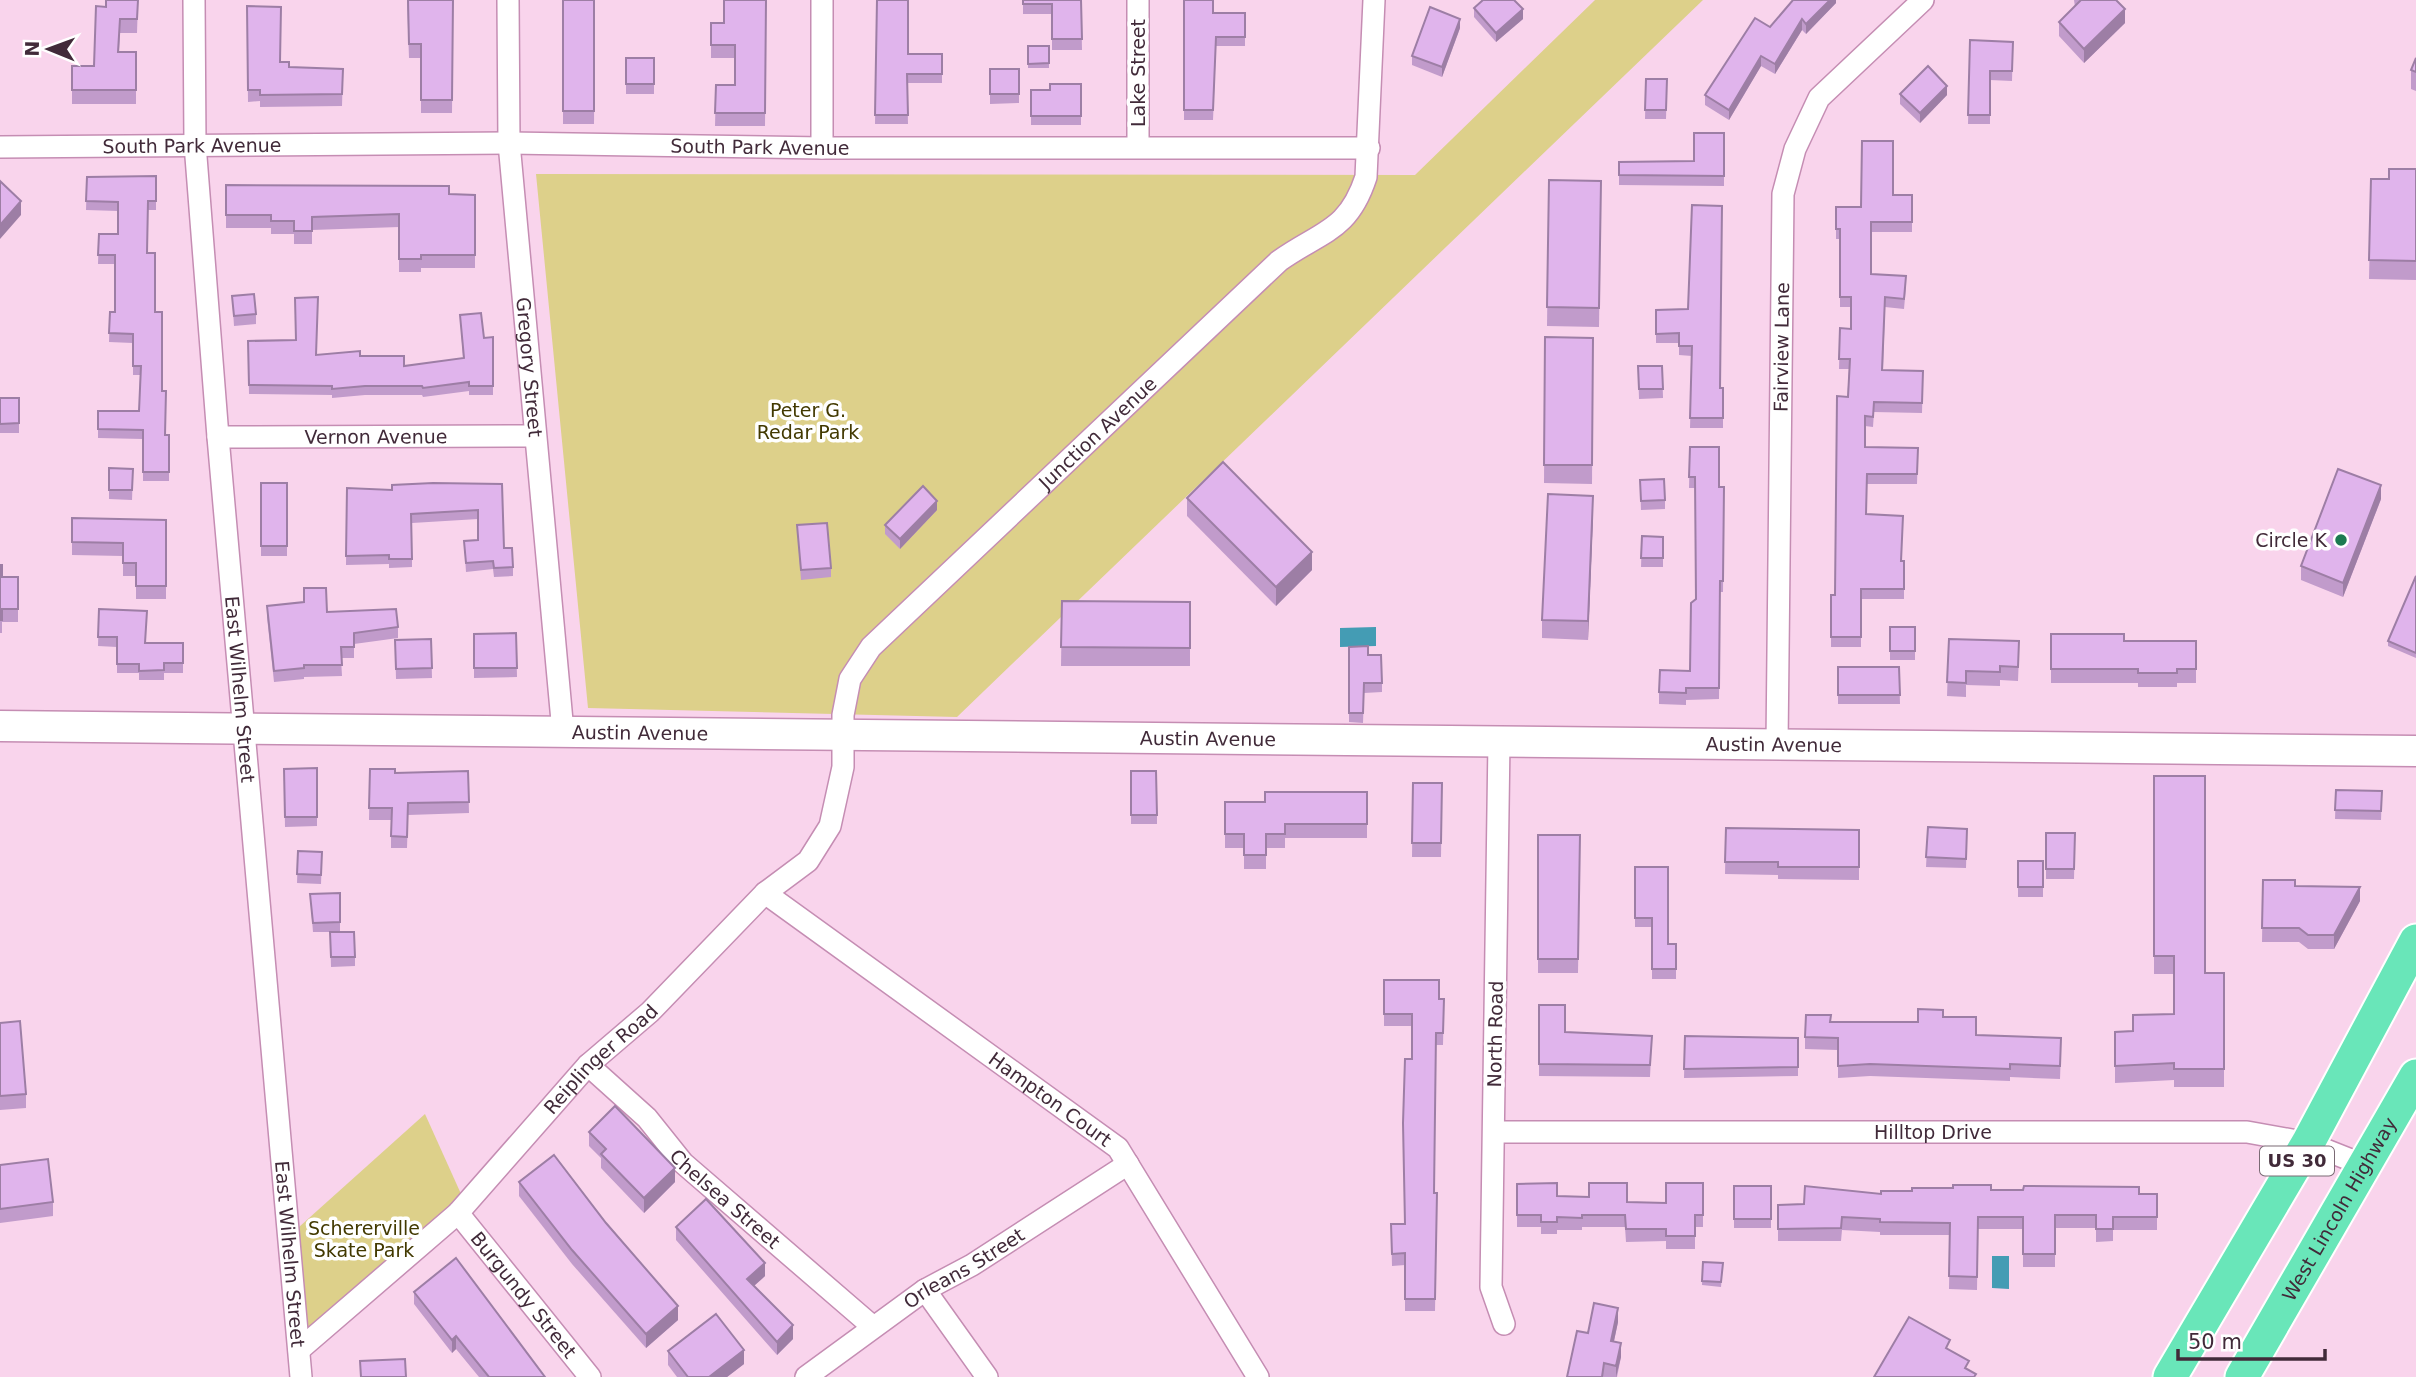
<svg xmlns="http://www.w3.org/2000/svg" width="2416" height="1377" font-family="'DejaVu Sans',sans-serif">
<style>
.green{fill:#ddd08a}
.water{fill:#449cb4}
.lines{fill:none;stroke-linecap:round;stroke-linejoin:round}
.street-casing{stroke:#c58db3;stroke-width:24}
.secondary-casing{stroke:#c58db3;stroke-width:33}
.primary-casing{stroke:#fff;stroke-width:37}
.street{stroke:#fff;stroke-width:21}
.secondary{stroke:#fff;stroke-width:30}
.primary{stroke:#69e6b9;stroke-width:33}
.wall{fill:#c19bcb}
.shaded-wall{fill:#9d7ea5}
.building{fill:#e0b4ec;stroke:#9d7ea5;stroke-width:2}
.poi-dot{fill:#1c7a51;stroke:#fff;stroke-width:2.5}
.labels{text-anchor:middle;stroke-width:7;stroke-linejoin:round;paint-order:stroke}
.shield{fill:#fff;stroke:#7a6a74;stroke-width:2}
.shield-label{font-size:18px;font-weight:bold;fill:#412a39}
.street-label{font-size:19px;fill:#412a39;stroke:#fff}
.park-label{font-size:19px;fill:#423900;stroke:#fff}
.poi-label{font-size:19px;fill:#412a39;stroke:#fff;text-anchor:end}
</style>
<rect width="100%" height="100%" fill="#f9d4ec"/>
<!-- green -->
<g class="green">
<path d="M1595 0H1703L957 717 588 708 536 174 1415 175Z"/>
<path d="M425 1114 466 1205 299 1350 289 1236Z"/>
</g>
<!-- water -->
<g class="water">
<path d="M1376 627V646L1340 647V628Z"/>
<path d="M1992 1256H2009V1289L1992 1288Z"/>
</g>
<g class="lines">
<!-- street casing -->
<g class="street-casing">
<g id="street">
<path id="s1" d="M194 0 195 144 218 437 301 1377"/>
<path id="s2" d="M508 0 509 143 563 732"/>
<path d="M1138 0V147"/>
<path id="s3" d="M0 147 509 143 822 148H1369"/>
<path d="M822 148V0"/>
<path id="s4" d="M218 437 534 436"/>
<path d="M1499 741 1491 1287 1504 1324"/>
<path id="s5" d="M1777 744 1783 194 1795 149 1819 98 1923 0"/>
<path id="s6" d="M765 893 1118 1148 1258 1377"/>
<path id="s7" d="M588 1065 647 1118 683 1163 872 1326"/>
<path id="s8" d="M1494 1132H2247L2308 1143 2366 1166"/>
<path id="s9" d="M458 1213 590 1377"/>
<path d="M925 1290 987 1377"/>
<path id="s10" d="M299 1350 458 1213 588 1065 650 1012 765 893 808 861 830 826 843 767V715L850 679 871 647 1279 261C1321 231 1348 232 1366 177L1374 0"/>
<path id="s11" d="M806 1377 925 1290 972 1265 1128 1164"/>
</g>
</g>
<!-- secondary casing -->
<g class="secondary-casing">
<g id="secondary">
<path id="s12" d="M0 726 2416 751"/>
</g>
</g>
<!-- primary casing -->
<g class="primary-casing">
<g id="primary">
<path d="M2170 1377 2308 1143 2416 941"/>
<path id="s13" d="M2242 1377 2416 1076"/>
</g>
</g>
<!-- street -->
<use href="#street" class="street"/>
<!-- secondary -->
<use href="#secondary" class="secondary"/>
<!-- primary -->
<use href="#primary" class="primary"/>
</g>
<!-- wall -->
<g class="wall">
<path d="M138 0 137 33H120L119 52H136V104H72V66H94L106 7Z"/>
<path d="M407 0H453L452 113H421V58H409Z"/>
<path d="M563 0H595L594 124H563Z"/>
<path d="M766 0 765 126H715L716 85H735V58H711V23H724Z"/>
<path d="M877 0 908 54H942V83H907L908 124H875Z"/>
<path d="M1023 0H1081L1082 50H1052V14H1023Z"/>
<path d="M1184 0 1213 13H1245V46H1216L1213 120H1184Z"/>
<path d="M1482 0H1514L1523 19 1496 42 1474 17V8Z"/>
<path d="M1836 0V3L1806 34 1802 30 1775 74 1761 66 1729 120 1705 105V95L1770 27Z"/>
<path d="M2074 0H2116L2125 23 2084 63 2059 36V22L2075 7Z"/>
<path d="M247 6 280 62 289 67 343 69 342 106 260 107V101L248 102Z"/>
<path d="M1460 28 1442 77 1412 65V56Z"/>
<path d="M1970 40 2013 42 2012 81 1990 80V124H1968Z"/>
<rect x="1028" y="46" width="21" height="22"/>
<rect x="626" y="58" width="28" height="36"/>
<path d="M2416 58V91L2411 89V70Z"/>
<path d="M990 69H1019V103L990 104Z"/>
<path d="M1646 79H1667L1666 119H1645Z"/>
<path d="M1081 84V125H1031V90H1050Z"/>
<path d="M1900 94 1947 95 1920 123 1900 104Z"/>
<path d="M1724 133V186L1619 185V162L1694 161Z"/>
<path d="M2416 169V280L2369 279 2371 179H2389Z"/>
<path d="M156 176V210H148L147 253 155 312 162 391 165 435H169V481H143V439L98 438V411H139L140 375H133V343L109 342 110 312H115V264H98L99 234H118V211L86 210 87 177Z"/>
<path d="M1549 180 1601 181 1599 327 1547 326Z"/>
<path d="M226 185 475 195V268H421V272H399V227L312 230V244H294V234H271V228H226Z"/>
<path d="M1893 195H1912V232H1871V274L1906 286 1904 309 1885 307 1883 370 1923 371 1922 413 1874 412 1873 427 1865 426V447L1918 448 1917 484H1867L1866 514 1902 561H1904V599H1861V647H1831V595H1835L1849 369H1839L1840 328 1851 329V307H1840V239H1836V207H1861Z"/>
<path d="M232 296 256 314V324L234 326Z"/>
<path d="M1688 309 1720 388H1723V428H1690L1692 356 1679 355V343H1656V310Z"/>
<path d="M460 315 484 338 493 337V395H469V391L423 397 422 395H365L332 398V395L249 394 248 341 316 355 360 356 404 366 463 358Z"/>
<path d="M1545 337 1593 338 1592 484 1544 483Z"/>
<path d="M1638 366H1662L1663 398 1639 399Z"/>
<rect x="0" y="398" width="19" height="35"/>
<path d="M1690 447 1719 487H1724L1723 592H1720L1719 699 1686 700V705L1659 704V692L1690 671 1696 599 1695 488H1689Z"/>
<path d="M133 469 132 500 109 499V490Z"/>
<path d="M1640 480 1665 500V509L1641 510Z"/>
<rect x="261" y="483" width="26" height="73"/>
<path d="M502 484 504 548 513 567V576L494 577 493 569 466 572 464 541 478 540V519L412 523V567L389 568V564L346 565 347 488 392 490Z"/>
<path d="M1187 498 1312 570 1276 606 1187 516Z"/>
<path d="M2381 499 2343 597 2301 580V566Z"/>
<path d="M937 510 900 549 885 534V525Z"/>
<path d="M1593 515 1588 640 1542 638V620Z"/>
<path d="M72 518 166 520V599H136V576H123V556L72 555Z"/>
<path d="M797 525 831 568V577L801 580Z"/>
<path d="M1642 536 1663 537V567H1641Z"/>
<path d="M0 565 2 577H18V622H2V633H0Z"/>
<path d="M2416 576V658L2388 646V641Z"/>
<path d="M1062 601 1190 602V666H1061Z"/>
<path d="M267 606 327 612 398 627V638L354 644V658H341L342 676 304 677V679L274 682 267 617Z"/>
<path d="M99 609 146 643H183V673H164V680H139V673H117V647L98 646Z"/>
<rect x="1890" y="627" width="25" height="33"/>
<path d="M516 633 517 677 474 678V634Z"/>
<path d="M2051 634 2124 641H2196V683H2177V687H2138V683H2051Z"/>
<path d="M431 639 432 678 396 679 395 640Z"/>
<path d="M1949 639 2019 655 2018 681 2000 680V686L1966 685V697L1947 696Z"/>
<path d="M1349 647 1368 655 1382 683V692L1364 693 1363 723 1349 722Z"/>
<path d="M1838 667H1899L1900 704H1838Z"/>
<path d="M317 768V826L285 827 284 769Z"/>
<path d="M370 769 395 773 468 771 469 813 408 815 407 848H391V820H369Z"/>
<path d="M1131 771 1157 815V824H1131Z"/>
<path d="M2154 776 2205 973H2224V1087H2174V1080L2115 1083V1032L2133 1031 2174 1014V974H2154Z"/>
<path d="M1413 783H1442L1441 857H1412Z"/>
<path d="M2336 790 2382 791 2381 820 2335 819Z"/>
<path d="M1367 792V838H1285V848H1266V869H1244V848H1225V802H1265Z"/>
<path d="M1928 827 1967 829 1966 868 1926 867Z"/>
<path d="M1726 828 1859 830V880L1778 879V875L1725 874Z"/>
<path d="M2046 833H2075L2074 879H2046Z"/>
<path d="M1538 835H1580L1578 973H1538Z"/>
<path d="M298 851 322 852 321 884 297 883Z"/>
<rect x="2018" y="861" width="25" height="36"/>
<path d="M1635 867 1668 944H1676V979H1652V927H1635Z"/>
<path d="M2263 880 2295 886 2360 901 2334 949H2308L2299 942H2262Z"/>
<path d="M340 893V932L355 957V966L331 967 330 932H338H313L310 894Z"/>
<path d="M1384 980 1439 999H1444L1443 1045H1436L1434 1193 1437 1205 1435 1311H1405V1265L1392 1266 1391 1224H1405L1412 1059V1026H1384Z"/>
<path d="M1539 1005 1565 1032 1652 1036 1650 1077 1539 1076Z"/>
<path d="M1943 1017 1976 1035 2061 1051 2060 1079 2010 1077V1081L1870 1076 1838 1078V1050L1805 1049V1037L1830 1022H1918Z"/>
<path d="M0 1023 26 1094V1108L0 1110Z"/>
<path d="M1685 1036 1798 1038V1076L1684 1078Z"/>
<path d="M589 1132 675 1182 644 1213 601 1168V1158L589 1146Z"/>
<path d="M0 1165 53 1202V1216L0 1223Z"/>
<path d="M519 1182 678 1320 646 1348 572 1264 519 1196Z"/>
<path d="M1703 1183V1227H1695V1249H1666V1241L1626 1242 1625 1227H1582V1230H1557V1234H1541V1227H1517V1184L1557 1196 1589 1197 1627 1202 1666 1203Z"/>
<rect x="1734" y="1186" width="37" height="42"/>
<path d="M1991 1190 2157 1194V1230H2113V1241L2096 1242V1228H2055V1267H2023V1229H1978L1977 1290 1949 1289 1950 1235H1880V1232L1842 1230 1841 1241H1778V1205L1804 1204 1881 1194Z"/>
<path d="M676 1227 765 1276 754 1286 793 1339 777 1355 676 1240Z"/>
<path d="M1703 1262 1723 1263 1721 1287 1702 1285Z"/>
<path d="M414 1292 545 1377H479L456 1349 452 1353 414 1304Z"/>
<path d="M1618 1322 1614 1341 1621 1357 1617 1377H1567L1588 1333Z"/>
<path d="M668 1351 744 1364 727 1377H677L668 1365Z"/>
</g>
<!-- shaded-wall -->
<g class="shaded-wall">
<path d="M1830 0H1836V3L1806 34V24Z"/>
<path d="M1523 9V19L1496 42V33Z"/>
<path d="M2125 9V23L2084 63V49Z"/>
<path d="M1460 19V28L1442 77V67Z"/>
<path d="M1802 19V30L1775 74V64Z"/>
<path d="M1761 56V66L1729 120V110Z"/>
<path d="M1947 86V95L1920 123V113Z"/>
<path d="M21 201V215L0 239V225Z"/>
<path d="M2381 485V499L2343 597V583Z"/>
<path d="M1593 496V515L1588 640V621Z"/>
<path d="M937 501V510L900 549V539Z"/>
<path d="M1312 552V570L1276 606V587Z"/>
<path d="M2360 887V901L2334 949V935Z"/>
<path d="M675 1168V1182L644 1213V1198Z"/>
<path d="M765 1263V1276L747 1292V1279Z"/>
<path d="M678 1306V1320L646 1348V1334Z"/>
<path d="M1618 1308V1322L1611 1355V1341Z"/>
<path d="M793 1325V1339L777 1355V1342Z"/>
<path d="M456 1336V1349L452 1353V1340Z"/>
<path d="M1621 1343V1357L1616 1377V1366Z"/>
<path d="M744 1350V1364L727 1377H709Z"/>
</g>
<!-- building -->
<g class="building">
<path d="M106 0H138L137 19H120L118 52H136V90H72V66H94L96 6 106 7Z"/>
<path d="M408 0H453L452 100H421V44H409Z"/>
<rect x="563" y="0" width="31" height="111"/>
<path d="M724 0H766L765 113H715L716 85H735V45H711V23H724Z"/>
<path d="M877 0H908V54H942V74H907L908 115H875Z"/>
<path d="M1023 0H1081L1082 39H1052V4H1023Z"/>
<path d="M1184 0H1213V13H1245V37H1216L1213 110H1184Z"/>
<path d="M1483 0H1514L1523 9 1496 33 1474 8Z"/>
<path d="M1793 0H1830L1806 24 1802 19 1775 64 1761 56 1729 110 1705 95 1755 18 1770 27Z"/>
<path d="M2081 0H2116L2125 9 2084 49 2059 22Z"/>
<path d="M247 6 281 7 280 62H289V67L343 69 342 94 260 95V90H248Z"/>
<path d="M1430 7 1460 19 1442 67 1412 56Z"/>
<path d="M1970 40 2013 42 2012 71H1990V115H1968Z"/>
<path d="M1028 46H1049V63L1028 64Z"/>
<rect x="626" y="58" width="28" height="26"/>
<path d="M2416 58V72L2411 70Z"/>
<path d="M1928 66 1947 86 1920 113 1900 94Z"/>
<rect x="990" y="69" width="29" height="25"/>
<path d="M1646 79H1667L1666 110H1645Z"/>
<path d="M1050 84H1081V116H1031V90H1050Z"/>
<path d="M1694 133H1724V176L1619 175V162L1694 161Z"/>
<path d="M1862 141H1893V195H1912V222H1871V274L1906 276 1904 299 1885 297 1882 370 1923 371 1922 403 1874 402 1873 417 1865 416V447L1918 448 1917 474H1867L1866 514 1903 516 1901 561H1904V589H1861V637H1831V595H1835L1837 396 1848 397 1850 359H1839L1840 328 1851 329V297H1840V229H1836V207H1861Z"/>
<path d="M2389 169H2416V261L2369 260 2371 179H2389Z"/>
<path d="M156 176V201H148L147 253H155V312H162V391H166L165 435H169V472H143V430L98 429V411H139L141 366H133V334L109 333 110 312H115V255H98L99 234H118V202L86 201 87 177Z"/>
<path d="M1549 180 1601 181 1599 308 1547 307Z"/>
<path d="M0 181 21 201 0 225Z"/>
<path d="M226 185 449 186V194L475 195V255H421V259H399V214L312 217V231H294V221H271V215H226Z"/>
<path d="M1692 205 1722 206 1720 388H1723V418H1690L1692 346H1679V333L1656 334V310L1688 309Z"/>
<path d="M254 294 256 314 234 316 232 296Z"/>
<path d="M318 297 316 355 360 351V356H404V366L464 358 460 315 481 313 484 338 493 337V386H469V382L423 388 422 386H365L332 389V386L249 385 248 341 296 340 295 298Z"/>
<path d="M1545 337 1593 338 1592 465H1544Z"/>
<path d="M1638 366H1662L1663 389H1639Z"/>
<path d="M0 398H19V423L0 424Z"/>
<path d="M1690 447H1719V487H1724L1723 581H1720L1719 688H1686V693L1659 692 1660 670 1690 671 1691 603 1696 599 1695 477H1689Z"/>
<path d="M1223 462 1312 552 1276 587 1187 498Z"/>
<path d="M109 468 133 469 132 490H109Z"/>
<path d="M2338 469 2381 485 2343 583 2301 566Z"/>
<path d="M1664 479 1665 500 1641 501 1640 480Z"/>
<rect x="261" y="483" width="26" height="63"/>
<path d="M433 483 502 484 504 548H512L513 567 494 568 493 561 466 563 464 541 478 540V510L411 514 412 559H389V555L346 556 347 488 392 490V485Z"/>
<path d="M923 486 937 501 900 539 885 525Z"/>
<path d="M1548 494 1593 496 1588 621 1542 620Z"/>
<path d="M72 518 166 520V586H136V563H123V543L72 542Z"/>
<path d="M827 523 831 568 801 570 797 525Z"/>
<path d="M1642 536 1663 537V558H1641Z"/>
<path d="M0 565H2V577H18V609H2V620H0Z"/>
<path d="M2416 576V653L2388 641Z"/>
<path d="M304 588H326L327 612 396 609 398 627 354 633V647H341L342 665H304V668L274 671 267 606 304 602Z"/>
<path d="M1062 601 1190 602V648L1061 647Z"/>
<path d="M99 609 147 611 145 643H183V663H164V670L139 671V664H117V637H98Z"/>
<rect x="1890" y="627" width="25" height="24"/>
<path d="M516 633 517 668H474V634Z"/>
<path d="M2051 634H2124V641H2196V669H2177V673H2138V669H2051Z"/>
<path d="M431 639 432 668 396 669 395 640Z"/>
<path d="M1949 639 2019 641 2018 667 2000 666V672L1966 671V683L1947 682Z"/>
<path d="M1368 646V655H1381L1382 683H1364L1363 713H1349V647Z"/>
<path d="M1838 667H1899L1900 695H1838Z"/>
<path d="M317 768V817H285L284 769Z"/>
<path d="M370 769H395V773L468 771 469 802 408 803 407 837 391 836 392 808H369Z"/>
<path d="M1131 771H1156L1157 815H1131Z"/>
<path d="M2154 776H2205V973H2224V1069H2174V1063L2115 1066V1032L2133 1031V1015L2174 1014V956H2154Z"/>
<path d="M1413 783H1442L1441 843H1412Z"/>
<path d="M2336 790 2382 791 2381 811 2335 810Z"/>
<path d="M1265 792H1367V824H1285V834H1266V855H1244V834H1225V802H1265Z"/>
<path d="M1928 827 1967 829 1966 859 1926 857Z"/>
<path d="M1726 828 1859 830V867H1778V862H1725Z"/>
<path d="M2046 833H2075L2074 869H2046Z"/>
<path d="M1538 835H1580L1578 959H1538Z"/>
<path d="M298 851 322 852 321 875 297 874Z"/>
<rect x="2018" y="861" width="25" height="26"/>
<path d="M1635 867H1668V944H1676V969H1652V918H1635Z"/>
<path d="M2263 880H2295V886L2360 887 2334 935H2308L2299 928H2262Z"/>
<path d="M340 893V922L313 923 310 894Z"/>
<path d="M330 932H354L355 957H331Z"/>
<path d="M1384 980H1439V999H1444L1443 1033H1436L1434 1193H1437L1435 1299H1405V1253L1392 1254 1391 1224H1405L1403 1123 1405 1059H1412V1014H1384Z"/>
<path d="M1539 1005H1565V1032L1652 1036 1650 1065 1539 1064Z"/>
<path d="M1918 1009 1943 1010V1017H1976V1035L2061 1038 2060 1066 2010 1064V1069L1870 1064 1838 1066V1038L1805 1037 1806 1015H1831L1830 1022H1918Z"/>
<path d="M20 1021 26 1094 0 1096V1023Z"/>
<path d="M1685 1036 1798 1038V1067L1684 1069Z"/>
<path d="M615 1106 675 1168 644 1198 601 1154 606 1149 589 1132Z"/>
<path d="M554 1155 606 1223 678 1306 646 1334 572 1250 519 1182Z"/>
<path d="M48 1159 53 1202 0 1209V1165Z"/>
<path d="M1557 1183V1196L1589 1197V1183H1627V1202L1666 1203V1183H1703V1215H1695V1236H1666V1229H1626L1625 1215H1582V1218L1557 1217V1222H1541V1215H1517V1184Z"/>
<path d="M1953 1185H1991V1190H2023L2024 1186 2139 1187V1194H2157V1217H2113V1229H2096V1215H2055V1254H2023V1217H1978L1977 1277 1949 1276 1950 1223 1880 1222V1219L1842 1217 1841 1228 1778 1229V1205L1804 1204 1805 1186 1881 1194V1191H1912V1188H1953Z"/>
<rect x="1734" y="1186" width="37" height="33"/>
<path d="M706 1199 765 1263 747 1279 793 1325 777 1342 676 1227Z"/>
<path d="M456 1258 545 1377H489L456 1336 452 1340 414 1292Z"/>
<path d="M1703 1262 1723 1263 1721 1282 1702 1281Z"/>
<path d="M1594 1303 1618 1308 1611 1341 1621 1343 1616 1366 1604 1363 1602 1377H1567L1577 1331 1588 1333Z"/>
<path d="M716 1314 744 1350 709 1377H688L668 1351Z"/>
<path d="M1909 1317 1950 1340 1946 1348 1969 1361 1965 1368 1976 1374 1974 1377H1874Z"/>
<path d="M405 1359 406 1377H361L360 1361Z"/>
</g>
<!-- markers -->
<circle class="poi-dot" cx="2341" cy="540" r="7"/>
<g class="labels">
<!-- shield labels -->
<rect class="shield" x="2260" y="1146.5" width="74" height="29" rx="5"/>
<g class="shield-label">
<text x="2297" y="1167">US 30</text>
</g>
<!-- street labels -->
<g class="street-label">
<text transform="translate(1138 73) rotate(-90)" y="7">Lake Street</text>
<text dy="7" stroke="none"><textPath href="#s3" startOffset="192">South Park Avenue</textPath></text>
<text dy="7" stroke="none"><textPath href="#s3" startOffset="760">South Park Avenue</textPath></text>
<text dy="7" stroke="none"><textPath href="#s5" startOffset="397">Fairview Lane</textPath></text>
<text dy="7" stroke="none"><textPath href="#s2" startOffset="368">Gregory Street</textPath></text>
<text dy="7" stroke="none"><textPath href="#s10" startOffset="1248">Junction Avenue</textPath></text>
<text dy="7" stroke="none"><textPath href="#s4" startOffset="158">Vernon Avenue</textPath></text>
<text dy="7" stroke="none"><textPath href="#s1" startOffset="691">East Wilhelm Street</textPath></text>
<text dy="7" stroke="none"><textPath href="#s12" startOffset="640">Austin Avenue</textPath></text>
<text dy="7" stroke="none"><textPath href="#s12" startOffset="1208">Austin Avenue</textPath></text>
<text dy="7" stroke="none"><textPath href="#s12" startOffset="1774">Austin Avenue</textPath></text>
<text transform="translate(1495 1034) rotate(-89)" y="7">North Road</text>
<text dy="7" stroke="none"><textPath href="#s10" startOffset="420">Reiplinger Road</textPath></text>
<text dy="7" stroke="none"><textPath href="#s6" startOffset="352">Hampton Court</textPath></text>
<text dy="7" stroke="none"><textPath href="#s8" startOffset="439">Hilltop Drive</textPath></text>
<text dy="7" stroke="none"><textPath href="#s7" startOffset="192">Chelsea Street</textPath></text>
<text dy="7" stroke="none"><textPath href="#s13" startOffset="194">West Lincoln Highway</textPath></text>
<text dy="7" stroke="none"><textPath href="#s1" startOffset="1258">East Wilhelm Street</textPath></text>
<text dy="7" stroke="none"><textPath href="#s11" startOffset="192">Orleans Street</textPath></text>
<text dy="7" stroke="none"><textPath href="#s9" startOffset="105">Burgundy Street</textPath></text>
</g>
<!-- park labels -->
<g class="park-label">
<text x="808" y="417">Peter G.<tspan x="808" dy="22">Redar Park</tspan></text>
<text x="364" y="1235">Schererville<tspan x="364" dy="22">Skate Park</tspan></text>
</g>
<!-- poi labels -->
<g class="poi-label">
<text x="2327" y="547">Circle K</text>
</g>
</g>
<!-- north arrow -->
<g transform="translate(49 49) rotate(271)" stroke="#ffffff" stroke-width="5" paint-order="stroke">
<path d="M0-5L12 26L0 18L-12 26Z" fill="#412a39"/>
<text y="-10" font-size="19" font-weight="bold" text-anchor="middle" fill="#412a39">N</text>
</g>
<!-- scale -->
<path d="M2178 1349v10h147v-10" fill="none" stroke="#412a39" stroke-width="3.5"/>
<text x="2188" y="1349" font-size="21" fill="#412a39" stroke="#ffffff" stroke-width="5" paint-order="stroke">50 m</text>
</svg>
